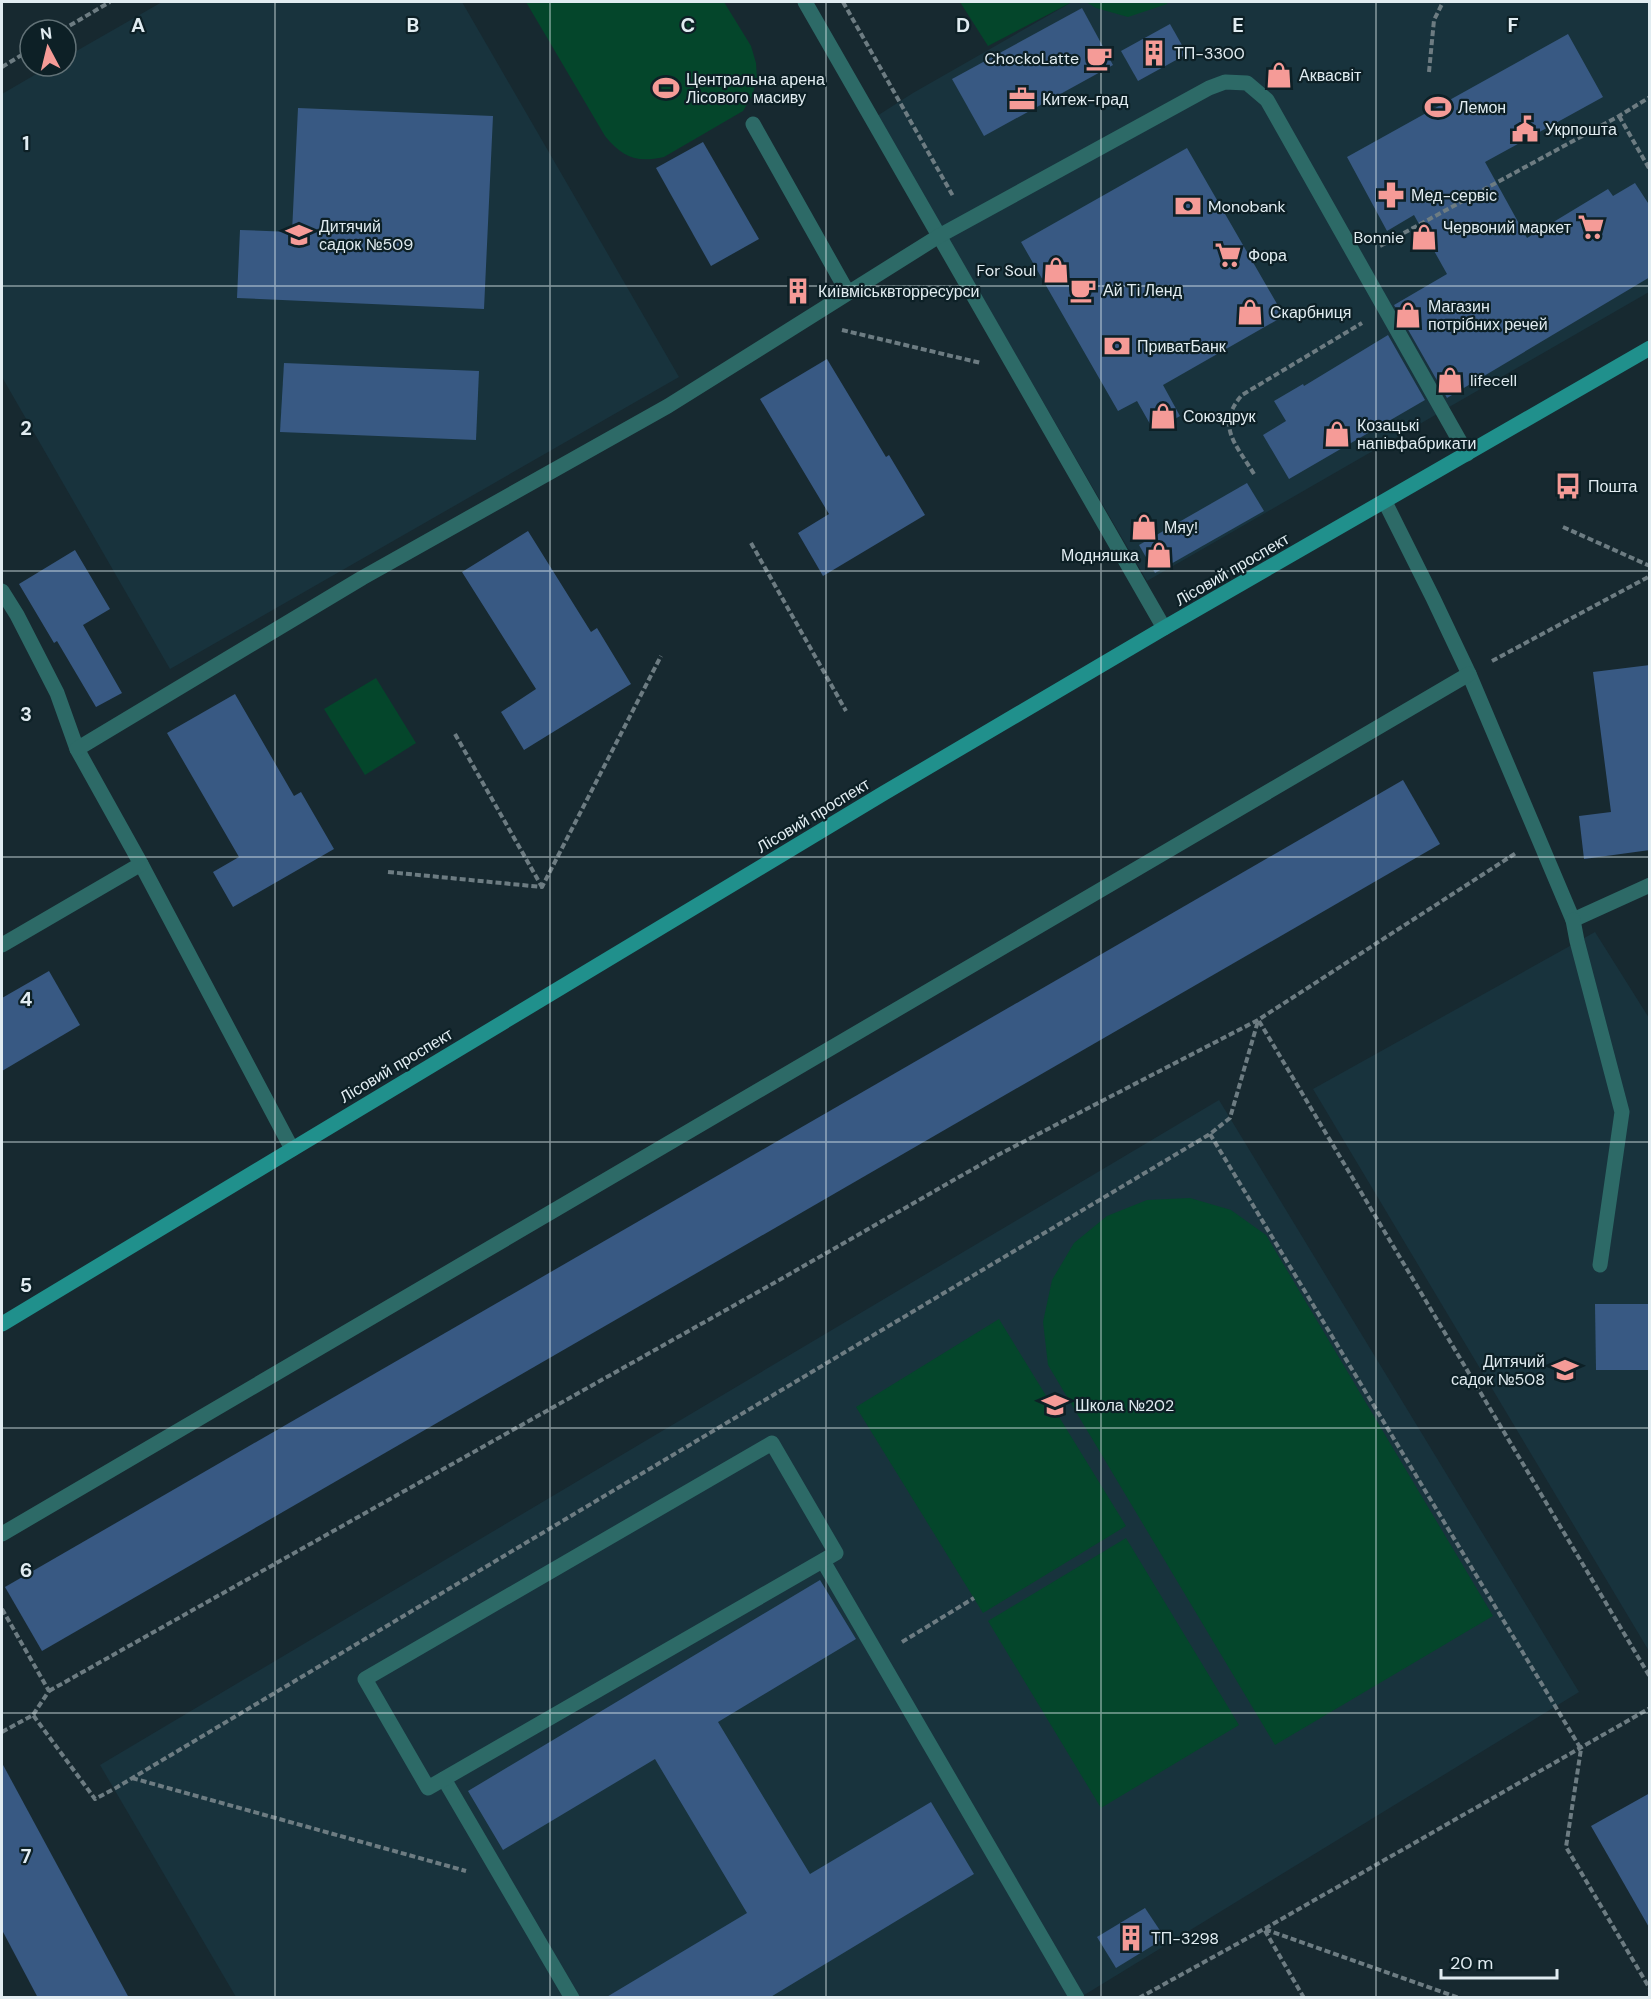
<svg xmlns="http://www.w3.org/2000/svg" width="1651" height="1999" font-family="'DM Sans',sans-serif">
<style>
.built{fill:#18333d}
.green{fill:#04462b}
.building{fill:#385983}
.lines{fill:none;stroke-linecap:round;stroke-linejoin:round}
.path{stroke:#6d7c82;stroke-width:4;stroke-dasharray:6 3;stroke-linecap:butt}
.lane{stroke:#2d6a67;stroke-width:15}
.street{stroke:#2d6a67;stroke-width:15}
.secondary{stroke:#20908c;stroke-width:15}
.grid{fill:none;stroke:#e1ecf1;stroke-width:1.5;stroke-opacity:0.55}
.labels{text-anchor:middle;stroke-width:4.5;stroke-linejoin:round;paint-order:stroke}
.poi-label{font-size:16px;fill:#e1ecf1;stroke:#0d2026;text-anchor:start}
.street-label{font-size:16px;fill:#e1ecf1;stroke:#0d2026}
.grid-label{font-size:20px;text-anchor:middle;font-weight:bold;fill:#e1ecf1;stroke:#0d2026;stroke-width:4.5;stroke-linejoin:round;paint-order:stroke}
</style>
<rect width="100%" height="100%" fill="#172930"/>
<!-- built -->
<g class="built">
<path d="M162 2H462L679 377 170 669 2 377V94L50 66H66V57Z"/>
<path d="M1072 2H1649V292L1147 581 877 116 913 93Z"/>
<path d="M1595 932 1649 1018V1651L1313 1089Z"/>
<path d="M1219 1100 1579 1692 1081 1997H236L100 1765Z"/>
</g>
<!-- green -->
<g class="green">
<path d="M526 2H724L751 46 756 63 757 80 752 96 743 111 664 157C637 163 623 158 605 136Z"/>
<path d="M960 2H1072L988 46Z"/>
<path d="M1086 2H1168L1167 4 1128 17 1096 8Z"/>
<path d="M376 678 416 743 365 775 324 709Z"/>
<path d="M1190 1198 1231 1210 1266 1235 1493 1616 1275 1745 1048 1365 1043 1322 1052 1280 1074 1243 1107 1216 1147 1200Z"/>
<path d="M999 1319 1126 1526 983 1613 856 1407Z"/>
<path d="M1126 1538 1239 1725 1101 1808 988 1621Z"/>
</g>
<!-- building -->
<g class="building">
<path d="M1082 8 1113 65 984 136 952 79Z"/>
<path d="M1170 24 1187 54 1138 81 1121 51Z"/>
<path d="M1568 34 1603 97 1485 162 1527 238 1608 189 1613 196 1635 183 1650 206V277L1447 398 1394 305 1447 274 1414 215 1387 231 1347 157Z"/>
<path d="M298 108 493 116 484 309 237 298 240 230 292 232Z"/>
<path d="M703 142 759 239 711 266 656 168Z"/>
<path d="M1187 148 1284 316 1163 385 1180 416 1154 431 1137 401 1118 411 1021 242Z"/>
<path d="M1388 335 1425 400 1289 479 1263 435 1286 421 1274 401 1303 384 1304 386Z"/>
<path d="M827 359 886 457 889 455 925 515 823 576 798 533 829 514 760 399Z"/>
<path d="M284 363 479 371 476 440 280 432Z"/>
<path d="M1247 483 1264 511 1155 573 1139 545Z"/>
<path d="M528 531 591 632 597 628 631 684 524 750 501 712 536 689 462 572Z"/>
<path d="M75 550 110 609 83 625 122 693 96 707 57 641 54 643 19 584Z"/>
<path d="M1650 665V850L1584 859 1579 816 1611 812 1593 672Z"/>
<path d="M235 694 294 796 301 792 334 849 233 907 213 872 239 857 167 733Z"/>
<path d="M1403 780 1440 844 42 1651 5 1587Z"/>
<path d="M49 971 80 1025 2 1071V998Z"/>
<path d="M1595 1304H1650V1370H1596Z"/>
<path d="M820 1580 856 1639 718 1722 810 1874 931 1802 974 1874 769 1998H605L747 1913 655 1759 503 1850 468 1791Z"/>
<path d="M2 1763 129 1998H38L2 1930Z"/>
<path d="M1650 1793V1929L1591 1826Z"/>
<path d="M1145 1908 1165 1938 1116 1968 1097 1937Z"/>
</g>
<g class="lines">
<!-- path -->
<g class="path">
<path d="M843 2 953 196"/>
<path d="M62 30 110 2"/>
<path d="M2 67 30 50"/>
<path d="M1429 72 1434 20 1443 2"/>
<path d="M1619 116 1650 170"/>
<path d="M1380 246 1619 116 1650 97"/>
<path d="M842 330 981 363"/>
<path d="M1254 474C1236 444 1215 426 1242 395L1362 323"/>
<path d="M1563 527 1650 566"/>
<path d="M751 543 846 711"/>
<path d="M1492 661 1650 576"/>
<path d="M455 734 542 887"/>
<path d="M388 872 542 887 661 656"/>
<path d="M1259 1021 1650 1677"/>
<path d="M1210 1134 1581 1749 1566 1847 1650 1989"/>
<path d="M2 1609 49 1691 33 1715"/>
<path d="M902 1642 974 1598"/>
<path d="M49 1691 781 1279 994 1157 1258 1020 1516 853"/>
<path d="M2 1732 33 1715 95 1799 114 1789 1210 1134 1230 1118 1258 1021"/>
<path d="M132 1778 466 1871"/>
<path d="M1139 1998 1264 1929 1650 1708"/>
<path d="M1304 1998 1264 1929 1459 1998"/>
</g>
<!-- lane -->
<g class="lane">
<path d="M805 2 1164 628"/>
<path d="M753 124 848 293"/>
<path d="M1385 502 1433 598 1469 674 1573 920 1650 885"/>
<path d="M2 591 17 615 57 693 77 749 141 864 292 1149"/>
<path d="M77 749 362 578 668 406 939 236 1209 88 1225 82 1247 83 1267 100 1467 454"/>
<path d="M1573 920 1577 941 1622 1112 1600 1265"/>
<path d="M2 945 141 864"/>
<path d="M2 1534 1469 674"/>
<path d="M823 1561 1077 1998"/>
<path d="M444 1779 572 1998"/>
</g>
<!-- street -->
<path class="street" d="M772 1443 836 1553 428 1788 365 1679Z"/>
<!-- secondary -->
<path class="secondary" d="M2 1324 884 793 1164 628 1650 348"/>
</g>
<!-- grid -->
<path class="grid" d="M275 2V1998M550 2V1998M826 2V1998M1101 2V1998M1376 2V1998M2 286H1650M2 571H1650M2 857H1650M2 1142H1650M2 1428H1650M2 1713H1650"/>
<!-- icons -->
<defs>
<g id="building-bare" transform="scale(2.07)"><path d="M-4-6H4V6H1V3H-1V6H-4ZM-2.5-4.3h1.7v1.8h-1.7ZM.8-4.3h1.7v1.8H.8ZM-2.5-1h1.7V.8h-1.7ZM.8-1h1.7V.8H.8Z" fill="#f59b97" stroke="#0d2026" stroke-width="2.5" paint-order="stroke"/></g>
<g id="cafe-bare" transform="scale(2.07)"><path d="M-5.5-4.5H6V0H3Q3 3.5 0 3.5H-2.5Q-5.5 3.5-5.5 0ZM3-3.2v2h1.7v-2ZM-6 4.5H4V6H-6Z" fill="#f59b97" stroke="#0d2026" stroke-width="2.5" paint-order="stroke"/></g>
<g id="shop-bare" transform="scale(2.07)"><path d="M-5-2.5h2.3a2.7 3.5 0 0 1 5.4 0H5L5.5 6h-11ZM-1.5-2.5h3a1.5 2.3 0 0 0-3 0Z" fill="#f59b97" stroke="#0d2026" stroke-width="2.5" paint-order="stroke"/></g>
<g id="stadium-bare" transform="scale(2.07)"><path d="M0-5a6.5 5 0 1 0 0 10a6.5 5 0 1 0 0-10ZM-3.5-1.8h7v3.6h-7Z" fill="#f59b97" stroke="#0d2026" stroke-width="2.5" paint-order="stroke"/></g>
<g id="office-bare" transform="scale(2.07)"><path d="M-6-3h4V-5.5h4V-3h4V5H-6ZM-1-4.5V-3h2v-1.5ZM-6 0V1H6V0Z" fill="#f59b97" stroke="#0d2026" stroke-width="2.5" paint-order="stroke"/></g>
<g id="civic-bare" transform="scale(2.07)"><path d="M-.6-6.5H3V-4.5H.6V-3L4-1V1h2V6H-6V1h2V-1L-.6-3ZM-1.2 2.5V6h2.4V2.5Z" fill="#f59b97" stroke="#0d2026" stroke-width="2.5" paint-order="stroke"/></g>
<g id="pharmacy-bare" transform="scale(2.07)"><path d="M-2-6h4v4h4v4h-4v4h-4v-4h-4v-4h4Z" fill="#f59b97" stroke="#0d2026" stroke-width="2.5" paint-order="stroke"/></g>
<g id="bank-bare" transform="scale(2.07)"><path d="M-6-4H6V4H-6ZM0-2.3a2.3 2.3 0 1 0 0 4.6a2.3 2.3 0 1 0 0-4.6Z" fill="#f59b97" stroke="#0d2026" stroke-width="2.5" paint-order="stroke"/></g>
<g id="supermarket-bare" transform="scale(2.07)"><path d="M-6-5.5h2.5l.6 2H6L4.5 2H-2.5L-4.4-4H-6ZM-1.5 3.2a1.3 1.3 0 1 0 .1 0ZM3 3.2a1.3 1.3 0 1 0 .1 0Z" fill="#f59b97" stroke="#0d2026" stroke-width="2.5" paint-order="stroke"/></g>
<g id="school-bare" transform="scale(2.07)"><path d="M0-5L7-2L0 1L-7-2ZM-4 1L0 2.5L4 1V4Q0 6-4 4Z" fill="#f59b97" stroke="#0d2026" stroke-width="2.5" paint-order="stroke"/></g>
<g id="bus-bare" transform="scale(2.07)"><path d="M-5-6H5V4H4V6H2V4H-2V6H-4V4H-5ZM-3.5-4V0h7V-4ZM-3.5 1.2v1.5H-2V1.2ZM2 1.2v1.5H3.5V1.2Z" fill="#f59b97" stroke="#0d2026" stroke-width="2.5" paint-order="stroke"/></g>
</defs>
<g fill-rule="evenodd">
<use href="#building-bare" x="1154" y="53"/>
<use href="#cafe-bare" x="1099" y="58"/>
<use href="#shop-bare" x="1279" y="75"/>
<use href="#stadium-bare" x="666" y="88"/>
<use href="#office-bare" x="1022" y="99"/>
<use href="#stadium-bare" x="1438" y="107"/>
<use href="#civic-bare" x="1525" y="129"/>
<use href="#pharmacy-bare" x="1391" y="195"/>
<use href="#bank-bare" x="1188" y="206"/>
<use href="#supermarket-bare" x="1591" y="227"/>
<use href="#school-bare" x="299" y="235"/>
<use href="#shop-bare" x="1424" y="237"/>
<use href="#supermarket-bare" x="1228" y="255"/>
<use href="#shop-bare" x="1056" y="270"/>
<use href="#cafe-bare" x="1083" y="290"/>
<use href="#building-bare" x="798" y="291"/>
<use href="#shop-bare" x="1250" y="312"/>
<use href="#shop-bare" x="1408" y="315"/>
<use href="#bank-bare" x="1117" y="346"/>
<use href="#shop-bare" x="1450" y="380"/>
<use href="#shop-bare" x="1163" y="416"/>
<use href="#shop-bare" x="1337" y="434"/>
<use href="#bus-bare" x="1568" y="486"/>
<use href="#shop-bare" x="1144" y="527"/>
<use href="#shop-bare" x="1159" y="555"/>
<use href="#school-bare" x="1565" y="1370"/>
<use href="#school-bare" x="1055" y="1405"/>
<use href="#building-bare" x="1131" y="1938"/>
</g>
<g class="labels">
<!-- poi labels -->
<g class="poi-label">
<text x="1174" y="59">ТП-3300</text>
<text x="1079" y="64" text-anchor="end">ChockoLatte</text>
<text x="1299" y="81">Аквасвіт</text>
<text x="686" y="85">Центральна арена<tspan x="686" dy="18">Лісового масиву</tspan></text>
<text x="1042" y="105">Китеж-град</text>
<text x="1458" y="113">Лемон</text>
<text x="1545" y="135">Укрпошта</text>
<text x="1411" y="201">Мед-сервіс</text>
<text x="1208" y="212">Monobank</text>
<text x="319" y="232">Дитячий<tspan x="319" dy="18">садок №509</tspan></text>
<text x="1571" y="233" text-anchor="end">Червоний маркет</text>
<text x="1404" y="243" text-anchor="end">Bonnie</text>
<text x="1248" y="261">Фора</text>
<text x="1036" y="276" text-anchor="end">For Soul</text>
<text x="1103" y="296">Ай Ті Ленд</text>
<text x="818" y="297">Київміськвторресурси</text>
<text x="1428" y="312">Магазин<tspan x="1428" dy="18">потрібних речей</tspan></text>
<text x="1270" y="318">Скарбниця</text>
<text x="1137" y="352">ПриватБанк</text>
<text x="1470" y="386">lifecell</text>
<text x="1183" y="422">Союздрук</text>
<text x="1357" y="431">Козацькі<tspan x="1357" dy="18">напівфабрикати</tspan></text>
<text x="1588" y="492">Пошта</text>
<text x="1164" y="533">Мяу!</text>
<text x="1139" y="561" text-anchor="end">Модняшка</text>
<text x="1545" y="1367" text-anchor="end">Дитячий<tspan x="1545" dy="18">садок №508</tspan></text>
<text x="1075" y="1411">Школа №202</text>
<text x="1151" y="1944">ТП-3298</text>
</g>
<!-- street labels -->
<g class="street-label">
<text transform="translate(1232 569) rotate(-30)" y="6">Лісовий проспект</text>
<text transform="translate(813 815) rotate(-31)" y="6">Лісовий проспект</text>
<text transform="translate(396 1065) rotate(-31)" y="6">Лісовий проспект</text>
</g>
</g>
<g class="grid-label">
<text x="138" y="32">A</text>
<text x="413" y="32">B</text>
<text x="688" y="32">C</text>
<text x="963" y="32">D</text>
<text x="1238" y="32">E</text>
<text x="1513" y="32">F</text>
<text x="26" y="150">1</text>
<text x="26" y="435">2</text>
<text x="26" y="721">3</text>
<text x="26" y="1006">4</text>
<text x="26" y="1292">5</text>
<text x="26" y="1577">6</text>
<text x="26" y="1863">7</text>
</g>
<!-- border -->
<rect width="1651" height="1999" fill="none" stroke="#e1ecf1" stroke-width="6"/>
<!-- north arrow -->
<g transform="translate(48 48) rotate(353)"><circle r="28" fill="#0d2026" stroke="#627277" stroke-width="1.5"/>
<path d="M0-4.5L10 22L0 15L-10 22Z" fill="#f59b97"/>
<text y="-9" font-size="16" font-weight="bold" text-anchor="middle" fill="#e1ecf1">N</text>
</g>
<!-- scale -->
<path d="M1441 1969v9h116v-9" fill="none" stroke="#e1ecf1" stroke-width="3"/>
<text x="1450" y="1969" font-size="18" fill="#e1ecf1" stroke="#0d2026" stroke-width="4.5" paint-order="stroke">20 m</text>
</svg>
